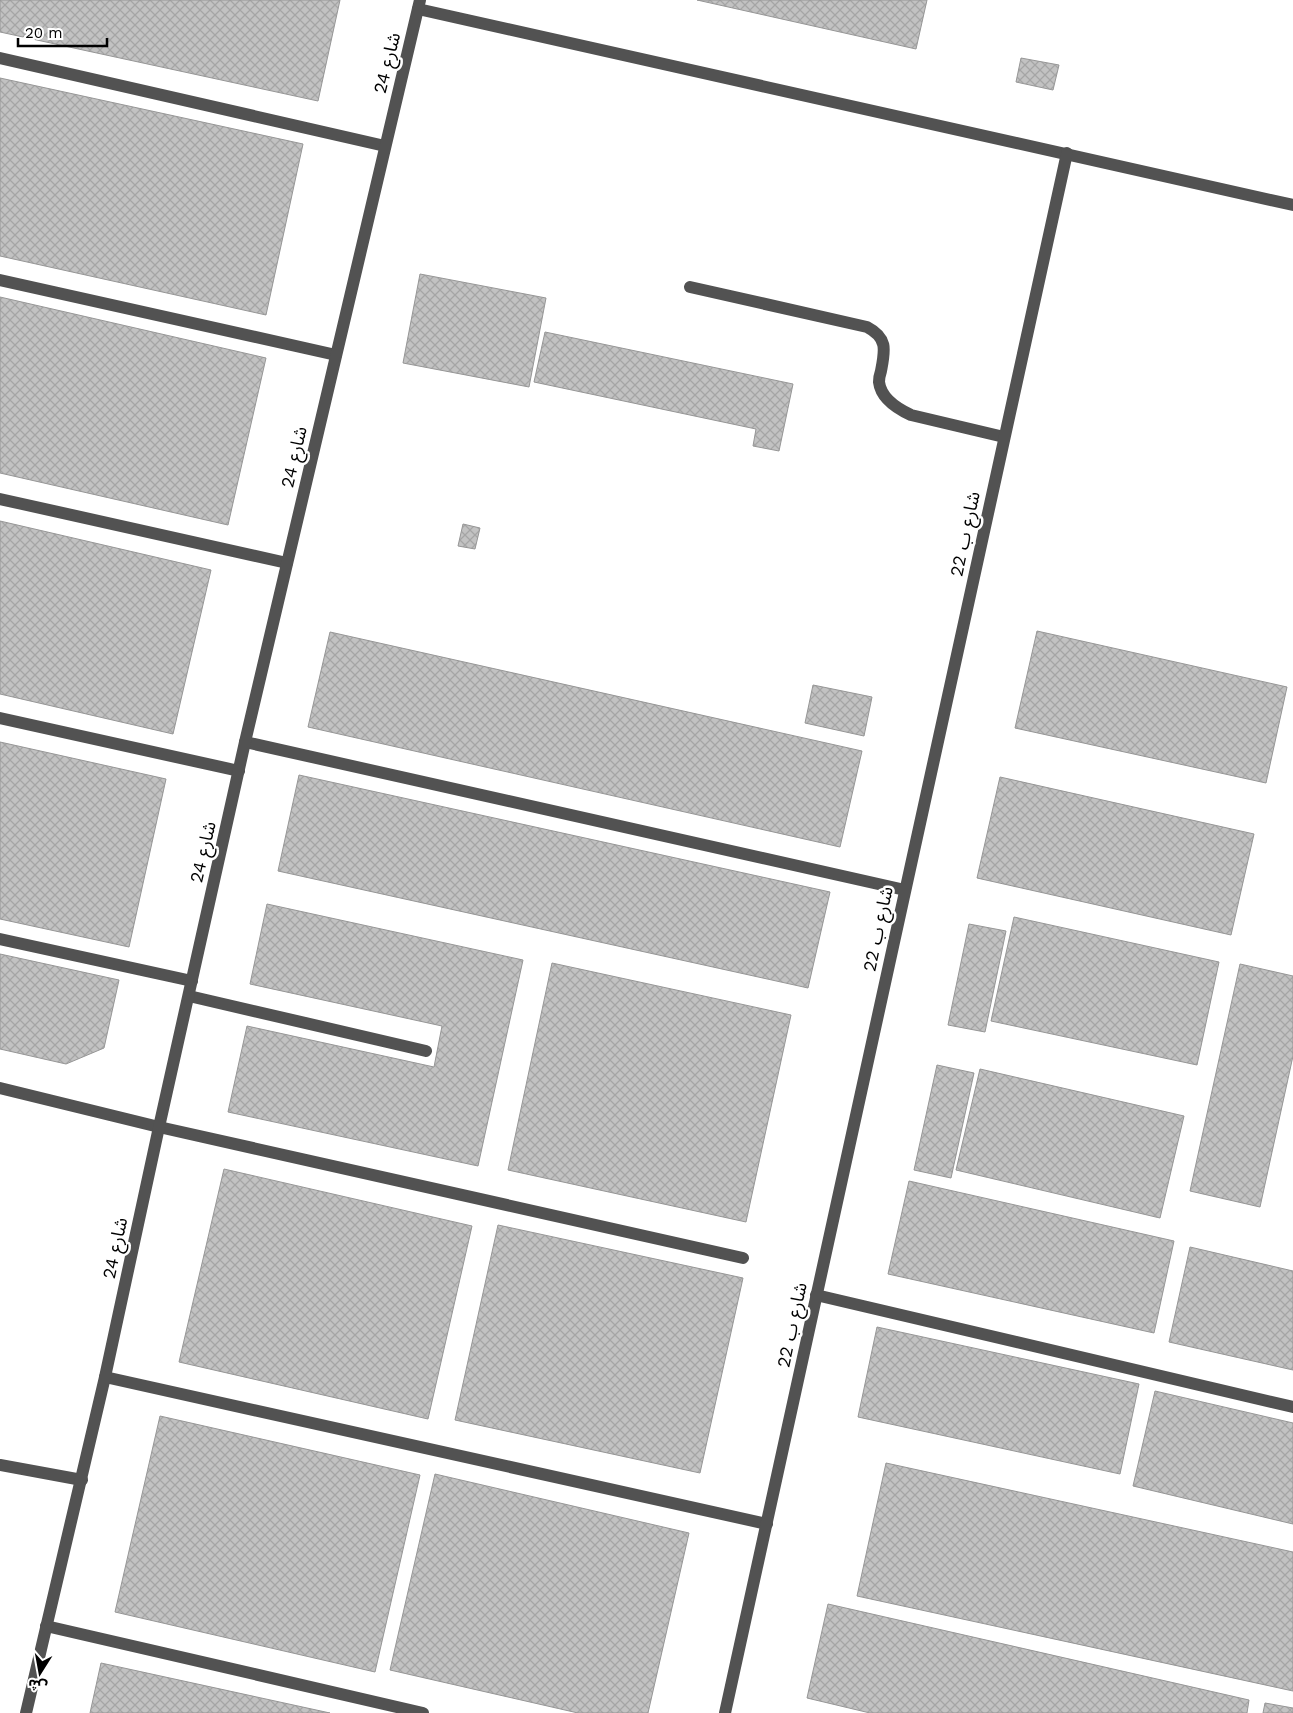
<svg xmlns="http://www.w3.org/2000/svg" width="1293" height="1713" font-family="'Work Sans','Noto Sans Arabic',sans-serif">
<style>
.building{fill:url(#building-cross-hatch);stroke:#969696}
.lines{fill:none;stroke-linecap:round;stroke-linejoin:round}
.minor{stroke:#525252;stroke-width:12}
.labels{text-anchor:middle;stroke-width:5;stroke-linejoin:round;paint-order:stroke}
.street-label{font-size:18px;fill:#000;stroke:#fff}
</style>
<defs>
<pattern id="building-cross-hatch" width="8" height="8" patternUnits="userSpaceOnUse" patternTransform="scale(1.25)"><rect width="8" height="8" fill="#c2c2c2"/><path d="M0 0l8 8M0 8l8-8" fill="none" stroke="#a5a5a5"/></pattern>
</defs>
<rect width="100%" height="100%" fill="#fff"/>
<!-- building -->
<g class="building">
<path d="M0 0H340L318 101 0 32Z"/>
<path d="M697 0H927L916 49Z"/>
<path d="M1021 58 1059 65 1053 90 1016 82Z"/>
<path d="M0 78 303 144 266 315 0 256Z"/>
<path d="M420 274 546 298 529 387 403 363Z"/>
<path d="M0 297 266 358 228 525 0 473Z"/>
<path d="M545 332 793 384 779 451 753 446 756 429 534 382Z"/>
<path d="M0 521 211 570 173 734 0 694Z"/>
<path d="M463 524 480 528 475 549 458 546Z"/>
<path d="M1037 631 1287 687 1266 783 1015 728Z"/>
<path d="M330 632 862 751 840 847 308 727Z"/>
<path d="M813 685 872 697 864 736 805 723Z"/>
<path d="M0 742 166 779 129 947 0 919Z"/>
<path d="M299 775 830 892 808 988 278 871Z"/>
<path d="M1000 777 1254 834 1231 935 977 878Z"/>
<path d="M267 904 523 960 478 1166 228 1112 247 1026 434 1067 442 1026 250 984Z"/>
<path d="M1014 917 1219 962 1197 1065 991 1021Z"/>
<path d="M969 924 1006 931 985 1032 948 1025Z"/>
<path d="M0 954 119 980 104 1048 66 1064 0 1049Z"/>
<path d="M552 963 791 1015 746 1222 508 1170Z"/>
<path d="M1240 964 1293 976V1056L1260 1207 1190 1191Z"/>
<path d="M937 1065 974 1073 951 1178 914 1170Z"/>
<path d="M980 1069 1184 1116 1160 1218 956 1170Z"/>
<path d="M224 1169 472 1226 428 1419 179 1362Z"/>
<path d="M909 1181 1174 1241 1154 1333 888 1274Z"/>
<path d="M498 1225 743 1278 700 1473 455 1420Z"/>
<path d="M1190 1247 1293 1271V1370L1169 1342Z"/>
<path d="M877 1327 1139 1384 1120 1474 858 1417Z"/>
<path d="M1155 1391 1293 1423V1524L1133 1486Z"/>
<path d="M160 1416 420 1475 375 1672 115 1612Z"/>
<path d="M886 1463 1293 1552V1691L857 1596Z"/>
<path d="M435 1474 689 1533 648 1713H578L390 1670Z"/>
<path d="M828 1604 1249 1700 1247 1713H870L807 1698Z"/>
<path d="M101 1663 330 1713H90Z"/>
<path d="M1265 1703 1293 1708V1713H1263Z"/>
</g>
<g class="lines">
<!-- minor -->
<g class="minor">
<path d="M418 9 1293 205"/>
<path d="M0 58 385 146"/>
<path d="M0 280 336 355"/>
<path d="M690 287 867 327C888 338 885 350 881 371 880 374 879 379 879 382 881 399 898 409 911 415L1004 437"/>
<path d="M0 499 287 563"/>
<path d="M0 718 239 771"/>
<path d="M245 742 905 890"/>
<path d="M0 939 192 981"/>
<path d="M189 996 426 1051"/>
<path d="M0 1088 159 1127 743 1258"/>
<path d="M816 1295 1293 1407"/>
<path d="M105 1377 767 1524"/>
<path d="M0 1465 82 1480"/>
<path d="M46 1626 423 1713"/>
<path d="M26 1713 105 1377 159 1127 245 742 420 0"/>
<path d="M725 1713 1067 153"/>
</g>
</g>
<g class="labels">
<!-- street labels -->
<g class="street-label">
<text transform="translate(387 63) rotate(-76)" y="6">شارع 24</text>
<text transform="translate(294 457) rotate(-77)" y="6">شارع 24</text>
<text transform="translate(965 534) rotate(-78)" y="6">شارع ب 22</text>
<text transform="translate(203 852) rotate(-77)" y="6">شارع 24</text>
<text transform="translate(878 929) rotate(-78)" y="6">شارع ب 22</text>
<text transform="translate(115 1248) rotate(-78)" y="6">شارع 24</text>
<text transform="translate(792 1325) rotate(-78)" y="6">شارع ب 22</text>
</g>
</g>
<!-- north arrow -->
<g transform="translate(40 1673) rotate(191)" stroke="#ffffff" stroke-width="4" paint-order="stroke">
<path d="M0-4L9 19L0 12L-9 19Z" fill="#000000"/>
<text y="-8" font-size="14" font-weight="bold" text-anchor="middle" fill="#000000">ش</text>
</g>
<!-- scale -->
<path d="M18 38v8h89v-8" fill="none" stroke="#000000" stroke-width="2.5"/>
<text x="25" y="38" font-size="15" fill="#000000" stroke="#ffffff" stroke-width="4" paint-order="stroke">20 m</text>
</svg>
